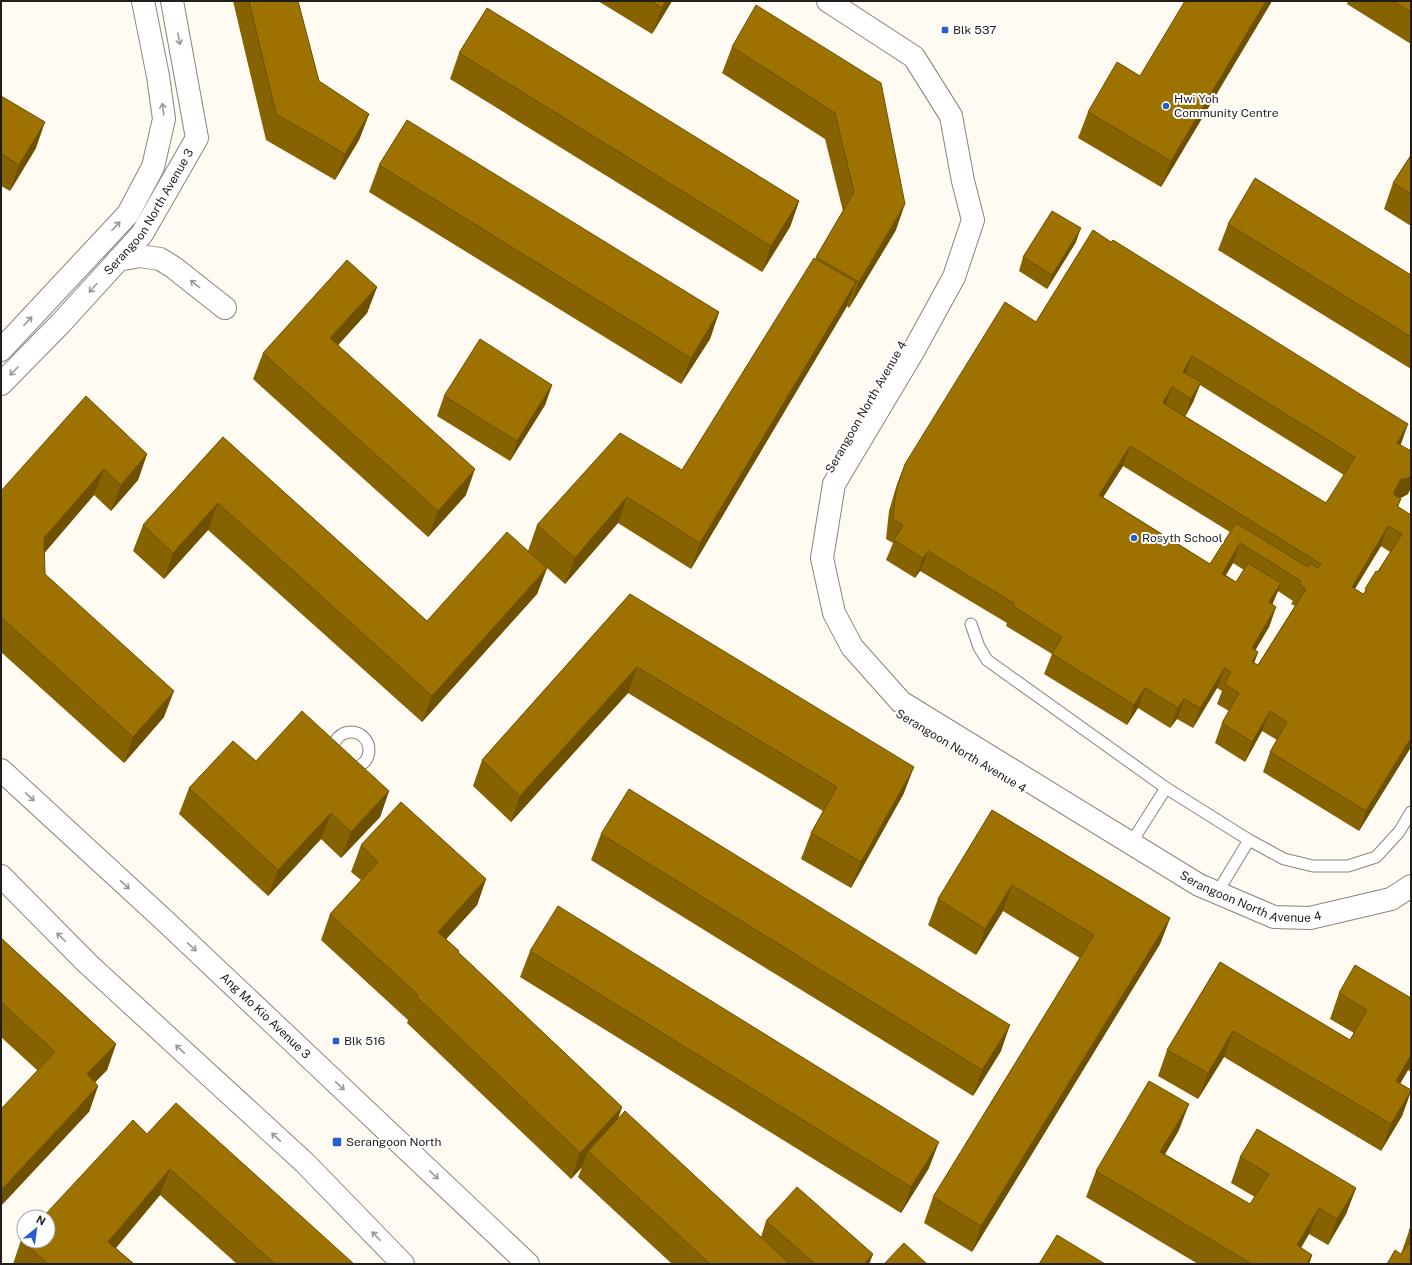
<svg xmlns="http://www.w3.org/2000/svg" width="1412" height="1265" font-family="'Public Sans',sans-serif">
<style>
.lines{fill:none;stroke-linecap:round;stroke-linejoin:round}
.lane-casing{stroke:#89857e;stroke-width:13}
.street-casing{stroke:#89857e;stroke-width:24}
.highway-casing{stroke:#89857e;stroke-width:24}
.lane{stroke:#fff;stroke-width:11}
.street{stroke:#fff;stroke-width:22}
.highway{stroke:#fff;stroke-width:22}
.wall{fill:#876201;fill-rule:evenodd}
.shaded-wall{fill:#6e5001}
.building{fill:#9d7201;stroke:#6e5001;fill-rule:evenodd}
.oneway{stroke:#9a9a98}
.poi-dot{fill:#275fcd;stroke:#fff;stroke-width:1.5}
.labels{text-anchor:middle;stroke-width:4;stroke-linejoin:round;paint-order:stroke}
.poi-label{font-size:12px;fill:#1f1e1b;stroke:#fff;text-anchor:start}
.street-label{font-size:12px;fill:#1f1e1b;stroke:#fff}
</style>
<rect width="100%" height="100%" fill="#fffaf2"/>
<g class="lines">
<!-- lane casing -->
<g class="lane-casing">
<g id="lane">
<path d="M971 624 979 647 987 660 1166 788"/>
<circle cx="351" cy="750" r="18"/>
<path d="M1131 843 1166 788 1249 840 1284 859 1313 866H1348L1376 857 1399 832 1411 812"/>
<path d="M1217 893 1249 840"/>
</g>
</g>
<!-- street casing -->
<g class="street-casing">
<g id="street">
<path id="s1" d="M828 1 914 57 951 116 963 181 973 220 954 277 914 350 834 484 822 558 834 613 852 647 901 702 1199 885 1274 917 1310 918 1391 899 1411 886"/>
<path d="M118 260 140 256 160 259 173 267 225 308"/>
<path d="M1 350 128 214 153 167 164 119 158 76 143 1"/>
<path id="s2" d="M1 384 61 323 142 234 197 138 172 1"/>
</g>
</g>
<!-- highway casing -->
<g class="highway-casing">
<g id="highway">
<path id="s3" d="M1 770 164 920 528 1264"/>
<path d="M1 876 88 964 305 1163 403 1264"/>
</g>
</g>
<!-- lane -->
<use href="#lane" class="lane"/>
<!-- street -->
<use href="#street" class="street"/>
<!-- highway -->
<use href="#highway" class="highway"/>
</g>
<!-- wall -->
<g class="wall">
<path d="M233 1H298L319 81 369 114 359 140 335 180 266 140Z"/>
<path d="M598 1H672L652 34Z"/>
<path d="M1272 1 1161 187 1078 138 1088 112 1140 76Z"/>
<path d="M1348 1H1411V44L1347 4Z"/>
<path d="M732 47 881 83 896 230 849 308 847 306 691 569 618 523 565 584 547 568 537 594 422 722 208 530 164 579 133 551 143 525 223 437 427 621 528 551 537 525 682 470 816 259 843 211 825 139 722 73Z"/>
<path d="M459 53 799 201 790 227 762 272 450 79Z"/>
<path d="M1 96 36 148 10 191 1 186Z"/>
<path d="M1411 155V226L1384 209 1393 183Z"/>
<path d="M379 165 719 312 710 339 681 384 369 192Z"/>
<path d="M1228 224 1411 275V369L1218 250Z"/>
<path d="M1093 230 1400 445 1408 494 1400 498 1401 499 1398 507 1411 515V747L1359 831 1263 772 1270 752 1277 740 1262 731 1245 762 1215 743 1222 723 1229 711 1217 704 1222 691 1217 688 1193 728 1177 719 1170 728 1138 708 1127 725 1044 674 1052 654 1006 626 1007 623 920 571 915 578 886 560 893 543 886 539 889 511 897 484 905 464 1036 322ZM1200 385 1344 475 1326 503 1185 416 1193 402ZM1123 466 1230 532 1210 564 1103 497ZM1381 546 1390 552 1363 594 1355 589ZM1233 563 1244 570 1236 582 1226 575ZM1278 591 1293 601 1291 604 1295 606 1258 665 1254 663 1258 652 1255 650 1269 627 1276 607 1272 604Z"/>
<path d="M1076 242 1047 289 1019 271 1023 257Z"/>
<path d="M377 287 367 313 338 345 466 495 428 537 253 379 263 353Z"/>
<path d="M552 385 545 405 510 461 437 416 444 396Z"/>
<path d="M147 454 138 480 111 511 94 495 44 553 45 574 164 717 124 763 1 652V491Z"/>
<path d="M630 594 904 793 851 888 801 859 811 833 823 811 628 693 511 822 473 786 482 760Z"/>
<path d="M256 761 389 791 380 817 341 858 321 839 268 896 179 814 189 788Z"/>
<path d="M992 810 1170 918 1160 944 972 1252 924 1223 933 1197 1080 958 1003 911 976 955 928 925 938 899Z"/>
<path d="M601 834 1001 1051 973 1096 591 860Z"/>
<path d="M361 845 486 879 477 905 446 939 459 951 458 952 622 1107 618 1119 761 1237 766 1221 873 1254 869 1264H672L578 1177 582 1167 571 1179 407 1023 408 1020 321 940 330 914 361 880 351 872Z"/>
<path d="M1 938 116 1044 107 1070 95 1082 98 1086 89 1112 37 1070 1 1037Z"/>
<path d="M530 951 929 1168 901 1213 520 977Z"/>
<path d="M1220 962 1350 1040 1354 1033 1330 1019 1339 993 1411 998V1072L1408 1070 1400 1084 1411 1091 1402 1116 1381 1151 1224 1057 1198 1099 1158 1076 1167 1050Z"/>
<path d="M1179 1130 1165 1154 1250 1204 1255 1197 1231 1183 1240 1157 1356 1188 1346 1214 1328 1245 1309 1234 1301 1248 1312 1255 1309 1264H1198L1086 1197 1096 1171Z"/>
<path d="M147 1134 354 1264H237L160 1195 116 1248 134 1264H13L21 1240Z"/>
<path d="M1411 1227V1264L1401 1254 1409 1231Z"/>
</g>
<!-- shaded-wall -->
<g class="shaded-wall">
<path d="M666 1H672L652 34 662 8Z"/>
<path d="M1266 1H1272L1161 187 1171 161Z"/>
<path d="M369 114 359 140 335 180 345 154Z"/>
<path d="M45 122 36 148 10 191 19 165Z"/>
<path d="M799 201 790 227 762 272 771 246Z"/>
<path d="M905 204 896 230 849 308 859 282Z"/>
<path d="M1081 228 1076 242 1047 289 1052 275Z"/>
<path d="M856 282 846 308 691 569 700 543Z"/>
<path d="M377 287 367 313 321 364 330 338Z"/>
<path d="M719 312 710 339 681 384 691 358Z"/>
<path d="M1192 356 1185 376 1183 372Z"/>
<path d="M1201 382 1193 402 1184 419 1191 399Z"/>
<path d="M552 385 545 405 510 461 517 441Z"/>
<path d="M1172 387 1165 407 1163 403Z"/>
<path d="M1408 424 1401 444 1390 463 1397 443Z"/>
<path d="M1130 446 1123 466 1092 515 1099 495Z"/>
<path d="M147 454 138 480 111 511 121 485Z"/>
<path d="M104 469 94 495 35 564 44 538Z"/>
<path d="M475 469 466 495 428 537 438 511Z"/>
<path d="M1411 476V488L1408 494 1401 498 1394 499 1393 494 1401 479Z"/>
<path d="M627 497 618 523 565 584 575 558Z"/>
<path d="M218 503 208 530 164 579 173 553Z"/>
<path d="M1388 526 1381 546 1344 606 1352 587Z"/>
<path d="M1240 543 1233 563 1215 593 1222 574Z"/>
<path d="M928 551 920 571 915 578 923 558Z"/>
<path d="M547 568 537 594 422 722 432 696Z"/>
<path d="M1281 583 1273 603 1262 622 1269 602Z"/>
<path d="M1276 607 1269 627 1245 668 1252 648Z"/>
<path d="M1258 652 1251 672 1252 662Z"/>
<path d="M637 667 628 693 511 822 520 796Z"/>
<path d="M1225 668 1217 688 1193 728 1200 708Z"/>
<path d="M1145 688 1138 708 1127 725 1134 705Z"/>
<path d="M174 691 164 717 124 763 133 737Z"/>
<path d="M1184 699 1177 719 1170 728 1178 708Z"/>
<path d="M1270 711 1262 731 1245 762 1252 742Z"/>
<path d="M1411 738V747L1359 831 1366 811Z"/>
<path d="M914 767 904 793 851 888 861 862Z"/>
<path d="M389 791 380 817 341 858 351 832Z"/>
<path d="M331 813 321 839 268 896 278 870Z"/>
<path d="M486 879 477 905 429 958 438 932Z"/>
<path d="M1012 885 1003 911 976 955 985 929Z"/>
<path d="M1170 918 1160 944 972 1252 981 1226Z"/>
<path d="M1010 1025 1001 1051 973 1096 982 1070Z"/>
<path d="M1233 1031 1224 1057 1198 1099 1208 1073Z"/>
<path d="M116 1044 107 1070 78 1100 87 1074Z"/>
<path d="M1411 1055V1062L1408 1070 1386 1107 1396 1081Z"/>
<path d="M98 1086 89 1112 1 1206V1190Z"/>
<path d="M1411 1091 1402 1116 1381 1151 1391 1124Z"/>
<path d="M1189 1104 1179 1130 1151 1178 1160 1152Z"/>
<path d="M622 1107 612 1133 588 1151 582 1167 571 1179 580 1153Z"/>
<path d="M939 1142 929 1168 901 1213 911 1187Z"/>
<path d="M170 1169 160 1195 102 1264 108 1242Z"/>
<path d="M1356 1188 1346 1214 1328 1245 1337 1219Z"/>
<path d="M1319 1208 1309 1234 1291 1264 1297 1245Z"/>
<path d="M873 1254 869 1264H864Z"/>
<path d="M1312 1255 1309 1264H1307Z"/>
</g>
<!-- building -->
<g class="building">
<path d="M249 1H298L319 81 369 114 345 154 276 114Z"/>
<path d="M651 1H666L662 8Z"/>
<path d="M1185 1H1266L1171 161 1088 112 1117 62 1140 76Z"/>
<path d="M1393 1H1411V12Z"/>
<path d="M756 5 881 83 905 204 859 282 816 257 854 192 835 113 732 47Z"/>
<path d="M487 8 799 201 771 246 459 53Z"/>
<path d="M1 96 45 122 19 165 1 154Z"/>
<path d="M407 120 719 312 691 358 379 165Z"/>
<path d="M1411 155V194L1393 183Z"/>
<path d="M1255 178 1411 275V337L1228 224Z"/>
<path d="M1052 211 1081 228 1052 275 1023 257Z"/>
<path d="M1093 230 1111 242 1113 240 1408 424 1397 443 1411 451V476L1408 478 1401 479 1393 494 1401 499 1397 506 1411 515V738L1366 811 1270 752 1287 722 1270 711 1252 742 1222 723 1239 693 1225 684 1231 672 1225 668 1200 708 1184 699 1178 708 1145 688 1134 705 1052 654 1062 637 1013 606 1015 604 928 551 923 558 894 540 903 525 893 519 896 491 905 464 1005 302 1036 322ZM1192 356 1355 457 1326 503 1163 403 1172 387 1191 399 1201 382 1183 372ZM1130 446 1321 564 1318 568 1310 563 1308 567 1236 523 1210 564 1099 495ZM1388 526 1402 534 1378 572 1376 571 1365 589 1367 590 1363 594 1352 587ZM1240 543 1301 581 1299 584 1306 589 1258 665 1252 662 1258 652 1252 648 1276 607 1269 602 1281 583 1248 563 1236 582 1222 574Z"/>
<path d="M814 258 856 282 700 543 627 497 575 558 537 525 620 433 682 470Z"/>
<path d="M347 260 377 287 330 338 475 469 438 511 263 353Z"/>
<path d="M480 339 552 385 517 441 444 396Z"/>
<path d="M86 396 147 454 121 485 104 469 44 538 45 574 174 691 133 737 1 617V491Z"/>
<path d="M223 437 427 621 507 532 547 568 432 696 218 503 173 553 143 525Z"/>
<path d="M630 594 914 767 861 862 811 833 837 787 637 667 520 796 482 760Z"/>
<path d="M302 711 389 791 351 832 331 813 278 870 189 788 233 741 256 761Z"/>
<path d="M629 789 1010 1025 982 1070 601 834Z"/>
<path d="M401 802 486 879 438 932 459 951 458 952 622 1107 580 1153 417 997 418 995 330 914 378 862 361 845Z"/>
<path d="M992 810 1170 918 981 1226 933 1197 1094 935 1012 885 985 929 938 899Z"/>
<path d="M558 906 939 1142 911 1187 530 951Z"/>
<path d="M1 938 116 1044 87 1074 98 1086 1 1190V1109L55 1052 1 1002Z"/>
<path d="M1220 962 1350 1040 1367 1010 1339 993 1355 965 1411 998V1055L1396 1081 1411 1090V1091L1391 1124 1233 1031 1208 1073 1167 1050Z"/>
<path d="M1149 1081 1189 1104 1160 1152 1250 1204 1269 1174 1240 1157 1257 1129 1356 1188 1337 1219 1319 1208 1297 1245 1312 1255 1307 1264H1252L1096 1171Z"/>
<path d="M176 1103 354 1264H275L170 1169 108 1242 134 1264H48L21 1240 24 1237V1241H48V1217H43L133 1120 147 1134Z"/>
<path d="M625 1111 790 1264H710L588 1151Z"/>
<path d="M797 1187 873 1254 864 1264H815L766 1221Z"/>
<path d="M1411 1227V1232L1409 1231Z"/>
<path d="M1057 1235 1105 1264H1039Z"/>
<path d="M904 1243 927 1264H884Z"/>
<path d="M1408 1244H1411V1264H1387L1395 1250 1401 1254Z"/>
</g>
<!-- one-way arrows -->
<defs><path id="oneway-shaft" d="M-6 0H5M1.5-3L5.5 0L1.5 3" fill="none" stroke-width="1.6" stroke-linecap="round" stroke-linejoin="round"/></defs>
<g class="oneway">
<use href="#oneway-shaft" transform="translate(179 39) rotate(79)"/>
<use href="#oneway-shaft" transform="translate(163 109) rotate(-98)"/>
<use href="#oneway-shaft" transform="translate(116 226) rotate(-47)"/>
<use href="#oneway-shaft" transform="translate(195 284) rotate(-142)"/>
<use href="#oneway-shaft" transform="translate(93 288) rotate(132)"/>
<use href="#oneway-shaft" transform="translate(28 321) rotate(-47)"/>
<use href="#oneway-shaft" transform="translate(14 371) rotate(135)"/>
<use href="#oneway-shaft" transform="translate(30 797) rotate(43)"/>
<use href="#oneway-shaft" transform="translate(125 885) rotate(43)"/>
<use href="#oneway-shaft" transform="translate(61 937) rotate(-135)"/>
<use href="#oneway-shaft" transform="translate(192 947) rotate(43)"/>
<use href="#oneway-shaft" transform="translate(180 1049) rotate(-137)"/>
<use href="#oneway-shaft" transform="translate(340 1086) rotate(43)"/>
<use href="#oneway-shaft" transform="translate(276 1137) rotate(-137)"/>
<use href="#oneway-shaft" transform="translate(434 1175) rotate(43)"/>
<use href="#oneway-shaft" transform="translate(376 1236) rotate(-134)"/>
</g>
<!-- markers -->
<g class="poi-dot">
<rect x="941" y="26" width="8" height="8" rx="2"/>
<circle cx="1166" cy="106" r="4"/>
<circle cx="1134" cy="538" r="4"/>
<rect x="332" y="1037" width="8" height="8" rx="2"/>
<rect x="332" y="1137" width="10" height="10" rx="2"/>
</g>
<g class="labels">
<!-- poi labels -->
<g class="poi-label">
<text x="953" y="34">Blk 537</text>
<text x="1174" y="103">Hwi Yoh<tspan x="1174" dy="14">Community Centre</tspan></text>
<text x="1142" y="542">Rosyth School</text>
<text x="344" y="1045">Blk 516</text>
<text x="346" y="1146">Serangoon North</text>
</g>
<!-- street labels -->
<g class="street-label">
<text dy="4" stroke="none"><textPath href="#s2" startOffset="228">Serangoon North Avenue 3</textPath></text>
<text transform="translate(866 407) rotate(-60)" y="4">Serangoon North Avenue 4</text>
<text transform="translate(961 751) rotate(31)" y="4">Serangoon North Avenue 4</text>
<text dy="4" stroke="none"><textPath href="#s1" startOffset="1225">Serangoon North Avenue 4</textPath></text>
<text dy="4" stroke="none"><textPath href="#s3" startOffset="361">Ang Mo Kio Avenue 3</textPath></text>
</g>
</g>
<!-- border -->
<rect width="1412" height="1265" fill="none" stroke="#1f1e1b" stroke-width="4"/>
<!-- north arrow -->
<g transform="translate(36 1229) rotate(29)"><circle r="19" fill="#ffffff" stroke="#a5a5a4"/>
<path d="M0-3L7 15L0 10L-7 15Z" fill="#275fcd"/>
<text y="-6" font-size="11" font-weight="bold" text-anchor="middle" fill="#1f1e1b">N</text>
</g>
</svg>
